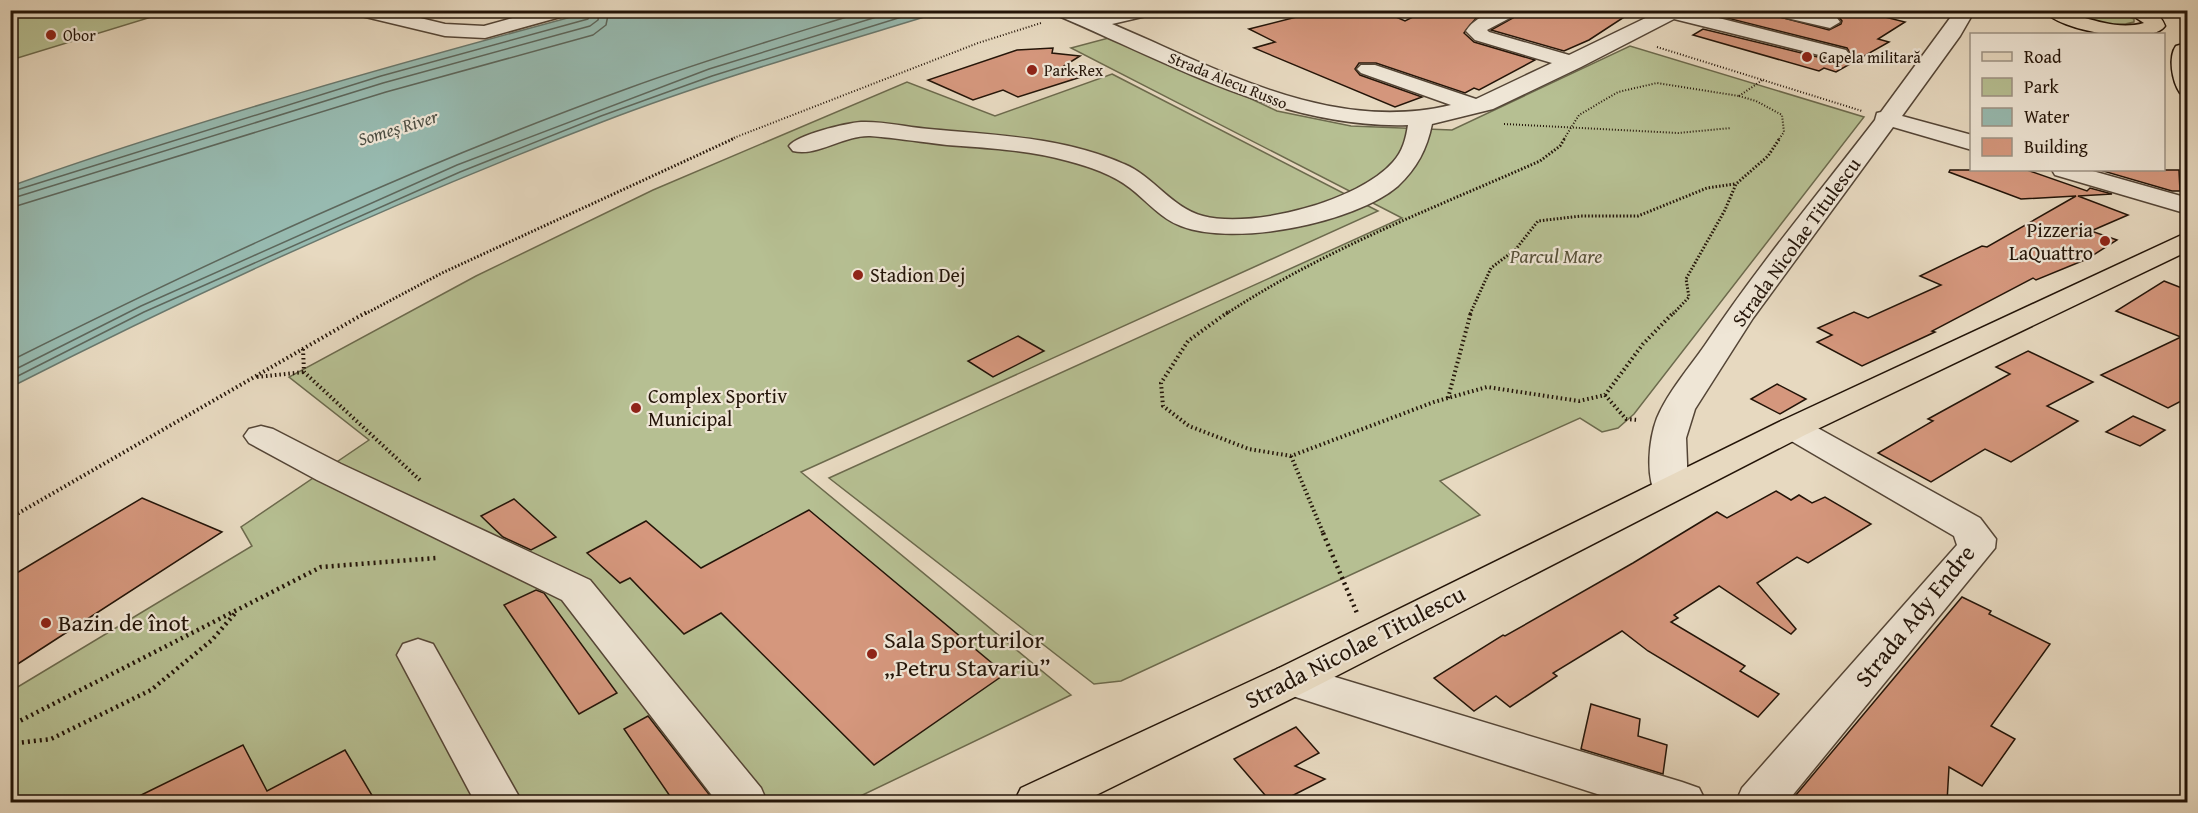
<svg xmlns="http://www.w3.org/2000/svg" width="2198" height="813" font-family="'Gentium Book Plus',serif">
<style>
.green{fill:#b6bf92;stroke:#6c6a4d;stroke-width:1.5}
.water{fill:#97bab0;stroke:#69786d;stroke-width:1.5}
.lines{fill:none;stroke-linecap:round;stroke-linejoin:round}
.shore{stroke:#5d675c;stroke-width:1.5}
.building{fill:#d5977d;stroke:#231408;stroke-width:1.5}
.minor-casing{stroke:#544536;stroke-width:3}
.major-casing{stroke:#231408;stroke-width:3}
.path-far3{stroke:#231408;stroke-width:2;stroke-dasharray:1 2;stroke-linecap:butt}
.path-far2{stroke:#231408;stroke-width:3;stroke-dasharray:1.5 2;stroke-linecap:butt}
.path-far1{stroke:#231408;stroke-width:4;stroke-dasharray:1.5 3;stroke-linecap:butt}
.path{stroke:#231408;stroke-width:4.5;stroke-dasharray:2 4;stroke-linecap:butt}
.minor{fill:#efe6d6;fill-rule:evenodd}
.major{fill:#e7d9c0;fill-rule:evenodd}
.poi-dot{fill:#8f2418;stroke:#efe6d6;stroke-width:2}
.labels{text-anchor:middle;stroke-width:4.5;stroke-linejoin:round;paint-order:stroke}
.far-poi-label{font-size:16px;fill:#231408;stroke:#efe6d6;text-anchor:start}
.far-street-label{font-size:16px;fill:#231408;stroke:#efe6d6}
.far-water-label{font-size:18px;font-style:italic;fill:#4c4e43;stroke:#efe6d6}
.poi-label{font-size:20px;fill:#231408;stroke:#efe6d6;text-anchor:start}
.street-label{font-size:20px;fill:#231408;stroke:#efe6d6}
.park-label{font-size:20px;font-style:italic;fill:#565038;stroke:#efe6d6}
.near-street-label{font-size:24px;fill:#231408;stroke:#efe6d6}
.near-poi-label{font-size:24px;fill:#231408;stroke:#efe6d6;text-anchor:start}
</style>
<rect width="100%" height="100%" fill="#e7d9c0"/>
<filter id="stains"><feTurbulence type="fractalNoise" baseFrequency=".00333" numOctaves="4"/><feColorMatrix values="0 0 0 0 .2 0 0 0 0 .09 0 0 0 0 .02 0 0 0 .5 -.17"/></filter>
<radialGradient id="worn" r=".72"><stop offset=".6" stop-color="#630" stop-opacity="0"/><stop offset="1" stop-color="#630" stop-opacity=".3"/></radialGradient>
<!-- green -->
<g class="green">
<path d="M11 10H171V11L11 60Z"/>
<path d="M2073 11H2116L2134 19V22C2118 27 2082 25 2073 11Z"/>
<path d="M1116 36 1277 111 1351 126 1452 130 1630 46 1864 117 1634 414 1618 428 1602 432 1580 418 1440 481 1480 515 1121 681 1094 684 829 478 1402 218 1071 48Z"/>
<path d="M1112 74 1378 211 801 472 1071 695 848 802H11V691L252 546 241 527 369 440 289 377 476 276 653 190 907 82 995 116Z"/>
</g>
<!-- water -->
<path class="water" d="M597 10 944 11C830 46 714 79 602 122 401 199 203 289 11 387V186C202 118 400 63 597 10Z"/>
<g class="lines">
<!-- shore -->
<g class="shore">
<path d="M10 192 381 76 588 19 593 10"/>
<path d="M10 199 383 83 590 26 598 20 600 10"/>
<path d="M10 208 386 92 593 35 606 25 609 10"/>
<path d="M10 361C212 260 417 165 629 88 708 59 789 35 869 10"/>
<path d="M10 372 141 306 457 165 709 69 899 10"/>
<path d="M10 380 144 312 460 172 601 116 712 76 924 10"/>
</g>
</g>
<!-- building -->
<g class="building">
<path d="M1324 10H1380L1405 21 1427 10H1494L1476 18 1464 33 1474 42 1535 60 1479 90 1474 88 1465 93 1376 63H1359L1355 69 1360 75 1422 97 1395 107 1254 48 1275 42 1249 29Z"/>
<path d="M1527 10H1635L1589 40 1564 51 1491 30Z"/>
<path d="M1733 10H1754L1829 30 1841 24 1842 21 1838 16 1821 10H1857L1905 22 1878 39 1889 42 1836 72 1824 68 1819 71 1693 35 1703 29 1838 62 1847 60 1851 55 1847 48 1723 17Z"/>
<path d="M1053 48 1052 53 1080 56 1064 66 1084 76 1018 97 1003 90 973 100 928 80 1017 50Z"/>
<path d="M1950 170H2027L2087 191 2090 188 2112 194 2078 196 2128 215 2091 231 2117 240 2087 259 2036 280 2033 278 1932 331 1935 332 1862 366 1817 342 1832 335 1818 328 1854 312 1868 318 1941 285 1920 276 1982 246 1987 247 2076 196 2021 199 1949 172Z"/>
<path d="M2104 170H2179L2180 191H2172L2103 171Z"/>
<path d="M2164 281 2187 290V398L2168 408 2101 375 2181 337 2116 311Z"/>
<path d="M1018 336 1044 351 993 377 968 361Z"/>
<path d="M2028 351 2093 382 2047 406 2078 421 2011 462 1985 449 1931 482 1878 453 1933 421 1928 419 2010 374 1996 367Z"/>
<path d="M1777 384 1806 399 1780 414 1751 399Z"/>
<path d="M2133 416 2165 430 2140 446 2106 432Z"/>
<path d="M1776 491 1791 500 1799 495 1812 503 1825 497 1871 524 1808 563 1797 557 1757 583 1796 629 1791 634 1719 586 1674 615 1678 618 1671 622 1745 666 1740 671 1779 694 1758 717 1648 651 1622 631 1553 673 1557 676 1510 707 1496 696 1474 711 1434 678 1503 635 1505 636 1633 563 1717 512 1727 518Z"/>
<path d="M142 498 222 532 10 669V577Z"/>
<path d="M514 499 556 537 531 550 503 537 481 516Z"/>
<path d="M809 510 1005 674 874 765 721 613 684 634 630 578 620 583 587 553 646 521 701 568Z"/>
<path d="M536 590 544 593 617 693 579 714 504 605Z"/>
<path d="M1962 597 1991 611 1989 614 2050 644 1991 726 2015 739 1982 786 1949 767 1947 802H1790Z"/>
<path d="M1591 704 1640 719 1638 736 1667 745 1663 774 1581 749Z"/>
<path d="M648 716 715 802H674L624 729Z"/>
<path d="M1296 727 1319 753 1295 766 1325 779 1280 802H1271L1234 759Z"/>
<path d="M243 745 267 791 345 750 376 802H127Z"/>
</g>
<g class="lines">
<!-- minor casing -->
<g class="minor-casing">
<g id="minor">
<path d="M351 10H387L445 24 484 26 541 10H573L571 14 485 38 445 36 353 14Z"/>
<path d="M1052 10H1079L1094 17 1121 10H1157L1155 14 1112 24C1219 69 1331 134 1451 105L1361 73 1357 69 1361 65H1375L1476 99 1552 63 1475 40 1466 31C1479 11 1504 10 1525 10L1487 30 1489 32 1569 55 1662 10H1687L1846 50 1849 54 1846 58 1839 60 1674 19 1581 67 1493 109 1432 124C1427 149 1417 168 1398 186 1355 223 1234 247 1181 226 1161 219 1147 201 1130 188 1112 174 1090 167 1068 161 1029 150 987 148 947 145 921 142 896 138 870 136 844 135 817 157 793 151L789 146C797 135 846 123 861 122 883 121 906 127 929 129 994 135 1063 137 1124 164 1153 176 1172 208 1203 216 1253 229 1359 201 1393 162 1403 151 1406 138 1408 125 1282 129 1168 62 1054 14Z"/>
<path d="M1767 10H1804L1837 18 1840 22 1830 28 1769 14Z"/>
<path d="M1956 10H1975L1960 36 1902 116 1972 135V150L1893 127 1753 318 1695 409 1686 438 1688 489 1683 497 1670 500 1657 497C1645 477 1649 439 1657 418 1668 392 1689 368 1705 345 1757 267 1818 194 1875 120L1877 113 1881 112Z"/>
<path d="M2146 10H2168L2156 21 2149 23 2139 17Z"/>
<path d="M2052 170H2089L2188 198V214L2055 175Z"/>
<path d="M1793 418 1805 421 1980 518 1996 539 1995 548 1787 802H1736L1742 788 1957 545 1954 536 1781 435 1776 428 1781 421Z"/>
<path d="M261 426 273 429 341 464 590 580 761 788 767 802H717L562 600 317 480 249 443 244 436 249 429Z"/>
<path d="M418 639 433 644 522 802H475L397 655 403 644Z"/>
<path d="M1292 664 1682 782 1699 788 1706 802H1622L1277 691 1271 680 1277 669Z"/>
</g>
</g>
<!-- major casing -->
<g class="major-casing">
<g id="major">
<path d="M2043 10C2077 10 2109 33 2144 23L2124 10C2140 10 2158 7 2165 26 2150 47 2058 31 2043 10Z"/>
<path d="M2183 44 2188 45V94L2180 93C2172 81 2168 57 2176 46Z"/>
<path d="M2188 232V251L1805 435 1307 691 1082 802H1014L1021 788 1277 669 1781 421Z"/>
</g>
</g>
<!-- path-far3 -->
<g class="path-far3">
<path d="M1657 47 1862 111"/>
<path d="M1739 96 1756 101 1782 115 1784 132 1779 139"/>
<path d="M1739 96 1764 79"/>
<path d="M1504 124 1678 133 1731 128"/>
<path d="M731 139 978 43 1041 23"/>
<path d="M1564 139 1579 115 1618 92 1657 83 1739 96"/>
</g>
<!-- path-far2 -->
<g class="path-far2">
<path d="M365 314 442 273 735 138"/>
<path d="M1226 314C1323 250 1434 208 1540 161L1560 146 1565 138"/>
<path d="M1470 314 1491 268 1516 249 1538 221 1581 216H1638L1707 188 1735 184"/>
<path d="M1673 314 1689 297 1686 279 1725 210 1736 184 1768 156 1780 138"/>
</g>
<!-- path-far1 -->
<g class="path-far1">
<path d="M1228 312 1188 341 1161 383 1163 406 1189 426 1249 449 1291 456 1434 402 1487 387 1579 401 1605 395 1643 344 1674 312"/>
<path d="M303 349 304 372 422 482"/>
<path d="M257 377 304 372"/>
<path d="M1605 395 1626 419 1639 420"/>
<path d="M1448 398 1471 312"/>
<path d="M1291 456 1324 535"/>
<path d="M10 518 367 312"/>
</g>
<!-- path -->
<g class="path">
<path d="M1323 533 1357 613"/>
<path d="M10 726 321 567 436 558"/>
<path d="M10 744 51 739 151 690 212 640 237 611"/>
</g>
<!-- minor -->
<use href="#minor" class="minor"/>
<!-- major -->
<use href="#major" class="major"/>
</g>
<!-- markers -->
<g class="poi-dot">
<circle cx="51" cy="35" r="6"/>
<circle cx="1807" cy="57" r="6"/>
<circle cx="1032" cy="70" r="6"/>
<circle cx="2105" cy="241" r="6"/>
<circle cx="858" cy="275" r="6"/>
<circle cx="636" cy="408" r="6"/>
<circle cx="46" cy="623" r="6"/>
<circle cx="872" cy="654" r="6"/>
</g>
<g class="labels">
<!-- far-poi labels -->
<g class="far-poi-label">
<text x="63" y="41">Obor</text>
<text x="1819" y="63">Capela militară</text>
<text x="1044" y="76">Park Rex</text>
</g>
<!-- far-street labels -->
<g class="far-street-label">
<text transform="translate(1228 80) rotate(22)" y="6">Strada Alecu Russo</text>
</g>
<!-- far-water labels -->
<g class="far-water-label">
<text transform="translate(398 128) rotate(-17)" y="6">Someș River</text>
</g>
<!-- poi labels -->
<g class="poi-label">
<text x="2093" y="237" text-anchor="end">Pizzeria<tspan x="2093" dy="23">LaQuattro</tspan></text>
<text x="870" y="282">Stadion Dej</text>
<text x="648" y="403">Complex Sportiv<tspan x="648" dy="23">Municipal</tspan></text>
</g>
<!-- street labels -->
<g class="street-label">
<text transform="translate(1796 242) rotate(-54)" y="7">Strada Nicolae Titulescu</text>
</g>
<!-- park labels -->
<g class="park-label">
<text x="1556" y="263">Parcul Mare</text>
</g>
<!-- near-street labels -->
<g class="near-street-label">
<text transform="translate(1915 616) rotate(-51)" y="8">Strada Ady Endre</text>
<text transform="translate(1355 647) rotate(-27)" y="8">Strada Nicolae Titulescu</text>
</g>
<!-- near-poi labels -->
<g class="near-poi-label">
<text x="58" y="631">Bazin de înot</text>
<text x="884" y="648">Sala Sporturilor<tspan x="884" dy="28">„Petru Stavariu”</tspan></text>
</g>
</g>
<!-- margin -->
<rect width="2198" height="813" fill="none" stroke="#e7d9c0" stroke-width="36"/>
<rect x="12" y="12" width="2174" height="789" fill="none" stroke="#231408" stroke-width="3"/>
<rect x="18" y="18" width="2162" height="777" fill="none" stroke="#231408" stroke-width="1.5"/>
<!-- legend -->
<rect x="1970" y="33" width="195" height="138" fill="#efe6d6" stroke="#9d9284" stroke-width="1.5"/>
<rect x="1982" y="52" width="30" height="9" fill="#e7d9c0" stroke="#9d9284" stroke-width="1.5"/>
<text x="2024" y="63" font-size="18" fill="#231408">Road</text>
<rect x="1982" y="78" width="30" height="18" fill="#b6bf92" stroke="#9d9284" stroke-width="1.5"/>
<text x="2024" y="93" font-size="18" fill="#231408">Park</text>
<rect x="1982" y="108" width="30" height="18" fill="#97bab0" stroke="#9d9284" stroke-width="1.5"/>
<text x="2024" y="123" font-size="18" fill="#231408">Water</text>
<rect x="1982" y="138" width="30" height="18" fill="#d5977d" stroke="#9d9284" stroke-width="1.5"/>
<text x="2024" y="153" font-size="18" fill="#231408">Building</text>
<rect width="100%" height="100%" filter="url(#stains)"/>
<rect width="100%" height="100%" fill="url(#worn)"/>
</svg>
